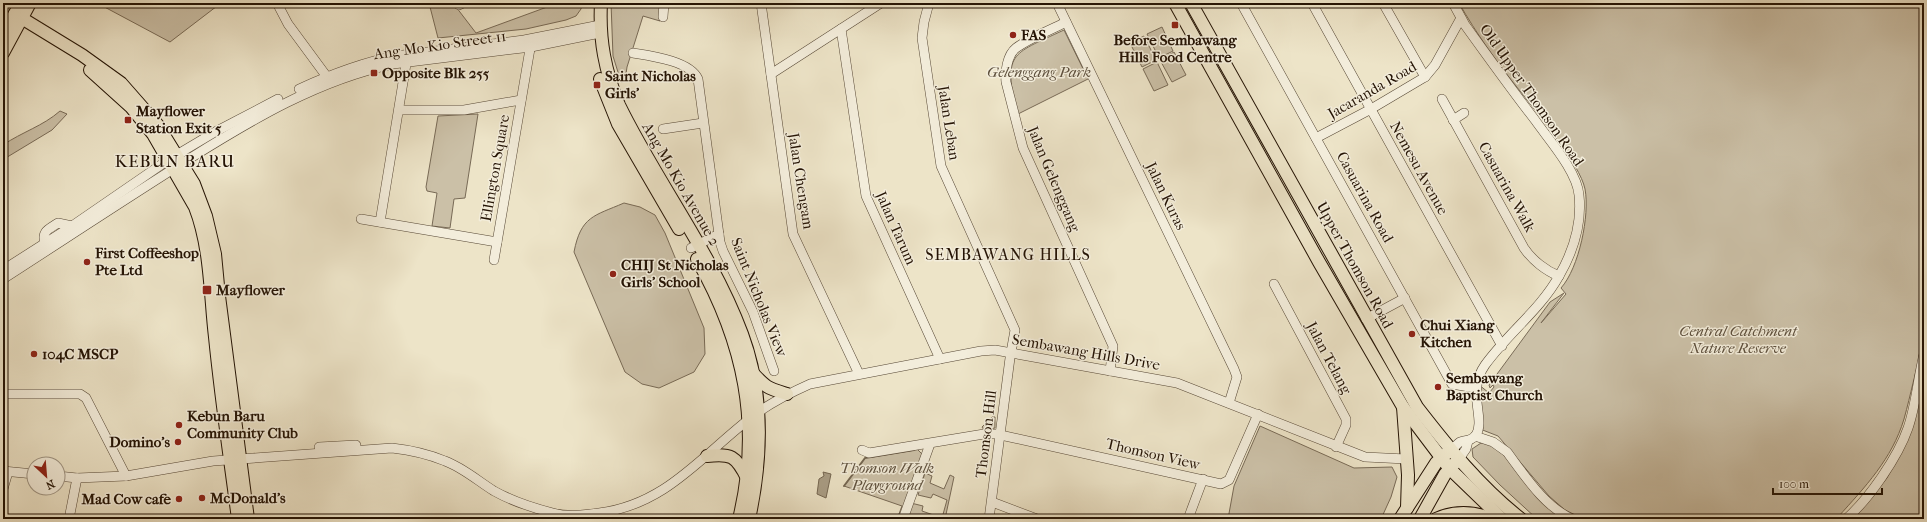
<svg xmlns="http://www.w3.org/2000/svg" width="1927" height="522" font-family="'IM FELL French Canon',serif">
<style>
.green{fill:#cbc0a7;stroke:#786a56}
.water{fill:#a99d85;stroke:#746651}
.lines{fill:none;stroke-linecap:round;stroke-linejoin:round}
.stream{stroke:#746651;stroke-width:2}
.minor-casing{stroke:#564735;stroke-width:10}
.major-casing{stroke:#241304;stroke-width:14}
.minor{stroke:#f3eddb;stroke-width:9}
.major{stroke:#ede4c8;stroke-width:12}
.poi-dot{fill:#8f2418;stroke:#f3eddb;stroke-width:1.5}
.labels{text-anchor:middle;stroke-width:3;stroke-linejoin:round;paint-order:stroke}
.poi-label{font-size:15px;font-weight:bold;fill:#241304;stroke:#f3eddb;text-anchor:start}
.street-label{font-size:15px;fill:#241304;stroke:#f3eddb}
.park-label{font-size:15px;font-style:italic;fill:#5e503d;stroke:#f3eddb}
.neighbourhood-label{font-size:16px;letter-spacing:1px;fill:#241304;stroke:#f3eddb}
.quarter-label{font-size:17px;letter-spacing:1px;fill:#241304;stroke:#f3eddb}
</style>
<rect width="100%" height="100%" fill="#ede4c8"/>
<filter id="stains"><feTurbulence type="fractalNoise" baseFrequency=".005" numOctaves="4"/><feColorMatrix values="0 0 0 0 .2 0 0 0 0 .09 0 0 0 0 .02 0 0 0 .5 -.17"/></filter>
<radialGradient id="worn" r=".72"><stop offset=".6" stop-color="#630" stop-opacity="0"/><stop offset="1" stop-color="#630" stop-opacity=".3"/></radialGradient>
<!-- green -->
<g class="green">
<path d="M97 3H221L170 42Z"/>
<path d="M429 3H453L476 33 558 3H582L581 9 576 16 566 20 526 29 438 38Z"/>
<path d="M611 3H661L660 21 643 16 627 67 625 81 621 82 613 56Z"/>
<path d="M1459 3H1924V345C1915 370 1911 394 1904 419 1892 459 1865 487 1838 517L1834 519H1584L1565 510 1549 496 1498 436 1480 429 1478 384 1489 393 1494 387 1493 385 1490 388 1489 385 1550 302 1564 293 1541 323 1566 294 1561 288C1579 268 1590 215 1585 189 1580 164 1536 112 1520 91 1498 64 1476 33 1459 3Z"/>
<path d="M1162 27 1173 51 1159 58 1147 34Z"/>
<path d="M1064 30 1088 79 1016 115C1005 52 1008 56 1064 30Z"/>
<path d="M1144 36 1156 60 1142 67 1130 43Z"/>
<path d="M1174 52 1186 75 1172 82 1160 60Z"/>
<path d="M1157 62 1168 85 1154 91 1143 69Z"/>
<path d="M60 111 67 114 52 130 4 159 3 145C22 132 43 126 60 111Z"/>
<path d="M478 114 465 198 454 199 450 228 432 226 437 193 427 191 426 187 438 116Z"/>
<path d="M624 203 640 207 655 215 665 233 704 328 705 354 694 372 659 388 642 384 625 372 574 252C581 216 594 216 624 203Z"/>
<path d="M1924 373V519H1851L1887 478 1913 426Z"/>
<path d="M992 417H995V428L984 430 982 427Z"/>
<path d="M1260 426 1354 468 1392 467 1397 477 1391 497 1381 519H1228L1234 486Z"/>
<path d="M1492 442 1559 517 1562 519H1537L1500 485 1473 457 1472 449 1481 443Z"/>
<path d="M917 449 922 454 901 519H897L902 506 844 486 869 453Z"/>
<path d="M925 473 932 476 930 483 944 489 950 475 954 477 945 519 909 517 905 519 911 503 923 506 922 511 942 518 947 500 933 494 931 498 918 495Z"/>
</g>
<!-- water -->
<path class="water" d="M823 472 831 474 826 498 817 494 819 479 824 476Z"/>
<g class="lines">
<!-- stream -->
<path class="stream" d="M844 486 865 458 914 450"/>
<!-- minor casing -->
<g class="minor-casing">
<g id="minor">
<path d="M277 3 288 24 330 81"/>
<path d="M761 3 793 234 859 374"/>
<path d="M929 3 924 22 922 38 941 166 1015 330 1010 358 989 519"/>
<path d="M1057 3 1234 369 1237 377 1229 403"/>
<path d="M1241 3 1452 384 1475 388"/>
<path d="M1312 3 1502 346"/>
<path d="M1383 3 1425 77"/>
<path d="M459 5 463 3"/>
<path d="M663 17 664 3"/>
<path d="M1066 22C1051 30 1029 38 1016 48 1007 55 1005 72 1006 82L1023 148 1113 346 1110 371"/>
<path d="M841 29 866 196 940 359"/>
<path d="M633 53C652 56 690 61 698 79L720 242 723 251 753 312 774 371"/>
<path d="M771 74 881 3"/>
<path d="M299 89C330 75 361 63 395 56L524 40 600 25"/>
<path d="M1442 99 1524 248C1532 260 1546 271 1559 276"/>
<path d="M399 110H464L521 100"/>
<path d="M1453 120 1464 113"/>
<path d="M663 129 703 123"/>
<path d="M1316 138 1371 109 1425 77 1435 65 1461 18"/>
<path d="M361 219 497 242"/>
<path d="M380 222 407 58"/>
<path d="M45 244C41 231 49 229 58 223L72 226"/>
<path d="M691 248 719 234"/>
<path d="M494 260 531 43"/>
<path d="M3 270 72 226 168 160 215 132 278 99"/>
<path d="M3 279C65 239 127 198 189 159 253 119 318 80 393 64L531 47 600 33"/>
<path d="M1274 284 1346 419V425L1336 447"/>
<path d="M1366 319 1405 298"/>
<path d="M3 394H80L86 398 126 476"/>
<path d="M1475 436 1493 442 1507 452C1525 476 1544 506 1572 519"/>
<path d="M319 447 356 445"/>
<path d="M862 450 869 453 984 434H996L1221 484 1229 480 1258 414"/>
<path d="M1451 450C1454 448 1457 444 1460 442 1466 440 1472 441 1476 435 1486 419 1466 392 1485 365 1508 333 1540 310 1559 276 1573 252 1582 224 1579 195 1577 171 1549 140 1535 120 1511 89 1488 57 1465 25L1453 3"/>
<path d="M1459 459 1466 449 1468 441"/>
<path d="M3 471 34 474"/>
<path d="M58 476 77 478 126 476 213 461 392 448C410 450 428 454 445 461 462 467 478 481 494 491 512 501 533 508 553 513 568 517 584 515 599 513 669 504 704 452 757 413 774 401 792 392 810 384L981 351 995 350 1177 383 1365 457 1406 459"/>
<path d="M3 489 8 472"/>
<path d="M992 502 1037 519"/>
<path d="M69 519 77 478"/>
<path d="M903 519 930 444"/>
<path d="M1188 519 1203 479"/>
<path d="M1846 519C1869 499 1898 457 1908 428 1916 405 1918 378 1924 354"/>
</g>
</g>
<!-- major casing -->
<g class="major-casing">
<g id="major">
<path d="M601 3C599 40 605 71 619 105 657 183 712 253 742 334 764 393 762 459 749 519"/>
<path d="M1175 3 1319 262 1403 407 1449 468 1502 519"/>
<path d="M1191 3 1417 407C1448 447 1480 487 1521 519"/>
<path d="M15 14 82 55 121 83 157 124 194 184 206 216 215 254 219 296 248 519"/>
<path d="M3 34 18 8"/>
<path d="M3 53 30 3"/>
<path d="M90 70 131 107 153 134 195 207C211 248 210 295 215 337 221 398 230 458 238 519"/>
<path d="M600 79 618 124 679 229"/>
<path d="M697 259C744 342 762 425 739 519"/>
<path d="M752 372C766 388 768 388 787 394"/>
<path d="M1403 407 1408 475 1407 508"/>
<path d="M707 456C731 453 736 456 747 478"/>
<path d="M1400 519 1436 463 1447 453"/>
<path d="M1420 519 1445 474 1455 463"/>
<path d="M1436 519C1453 511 1474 511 1491 519"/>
</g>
</g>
<!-- minor -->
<use href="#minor" class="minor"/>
<!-- major -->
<use href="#major" class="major"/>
</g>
<!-- markers -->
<g class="poi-dot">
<rect x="1171" y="21" width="8" height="8" rx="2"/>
<circle cx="1013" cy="35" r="4"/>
<rect x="370" y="69" width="8" height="8" rx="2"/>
<rect x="593" y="81" width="8" height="8" rx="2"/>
<rect x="124" y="116" width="8" height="8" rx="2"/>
<circle cx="87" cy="262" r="4"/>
<circle cx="613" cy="274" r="4"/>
<rect x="202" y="285" width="10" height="10" rx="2"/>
<circle cx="1412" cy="334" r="4"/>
<circle cx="34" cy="354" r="4"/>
<circle cx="1438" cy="387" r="4"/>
<circle cx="179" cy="425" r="4"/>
<circle cx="178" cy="442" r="4"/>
<circle cx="202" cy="498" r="4"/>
<circle cx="179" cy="499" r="4"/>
</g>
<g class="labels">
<!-- poi labels -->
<g class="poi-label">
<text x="1021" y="40">FAS</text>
<text x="1175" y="45" text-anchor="middle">Before Sembawang<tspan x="1175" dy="17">Hills Food Centre</tspan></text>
<text x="382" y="78">Opposite Blk 255</text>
<text x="605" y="81">Saint Nicholas<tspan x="605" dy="17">Girls'</tspan></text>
<text x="136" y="116">Mayflower<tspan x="136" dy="17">Station Exit 5</tspan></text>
<text x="95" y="258">First Coffeeshop<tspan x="95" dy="17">Pte Ltd</tspan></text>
<text x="621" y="270">CHIJ St Nicholas<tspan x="621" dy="17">Girls' School</tspan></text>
<text x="216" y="295">Mayflower</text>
<text x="1420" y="330">Chui Xiang<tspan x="1420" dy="17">Kitchen</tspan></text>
<text x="42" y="359">104C MSCP</text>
<text x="1446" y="383">Sembawang<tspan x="1446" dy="17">Baptist Church</tspan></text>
<text x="187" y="421">Kebun Baru<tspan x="187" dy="17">Community Club</tspan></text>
<text x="170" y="447" text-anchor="end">Domino's</text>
<text x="210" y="503">McDonald's</text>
<text x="171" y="504" text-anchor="end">Mad Cow cafe</text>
</g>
<!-- street labels -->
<g class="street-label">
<text transform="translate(440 45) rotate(-8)" y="5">Ang Mo Kio Street 11</text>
<text transform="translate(1372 90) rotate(-30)" y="5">Jacaranda Road</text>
<text transform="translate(1532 95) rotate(55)" y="5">Old Upper Thomson Road</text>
<text transform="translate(949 123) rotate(81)" y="5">Jalan Leban</text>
<text transform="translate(495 168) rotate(-80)" y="5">Ellington Square</text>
<text transform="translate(1419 168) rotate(61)" y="5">Nemesu Avenue</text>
<text transform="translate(1054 179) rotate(67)" y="5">Jalan Gelenggang</text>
<text transform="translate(801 181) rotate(81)" y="5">Jalan Chengam</text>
<text transform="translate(681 184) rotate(60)" y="5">Ang Mo Kio Avenue 2</text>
<text transform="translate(1507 187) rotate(61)" y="5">Casuarina Walk</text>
<text transform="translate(1166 196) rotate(64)" y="5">Jalan Kuras</text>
<text transform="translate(1365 197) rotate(61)" y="5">Casuarina Road</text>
<text transform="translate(896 228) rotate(66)" y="5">Jalan Tarum</text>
<text transform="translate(1355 265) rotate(61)" y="5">Upper Thomson Road</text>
<text transform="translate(759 297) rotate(68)" y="5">Saint Nicholas View</text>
<text transform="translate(1086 352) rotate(10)" y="5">Sembawang Hills Drive</text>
<text transform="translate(1329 358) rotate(62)" y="5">Jalan Telang</text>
<text transform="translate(986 434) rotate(-83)" y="5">Thomson Hill</text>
<text transform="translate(1153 454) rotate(13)" y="5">Thomson View</text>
</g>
<!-- park labels -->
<g class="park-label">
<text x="1039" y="77">Gelenggang Park</text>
<text x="1738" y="336">Central Catchment<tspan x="1738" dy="17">Nature Reserve</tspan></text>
<text x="887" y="473">Thomson Walk<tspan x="887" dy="17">Playground</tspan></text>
</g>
<!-- neighbourhood labels -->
<g class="neighbourhood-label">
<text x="1008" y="260">SEMBAWANG HILLS</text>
</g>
<!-- quarter labels -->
<g class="quarter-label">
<text x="175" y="167">KEBUN BARU</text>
</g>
</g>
<!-- margin -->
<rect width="1927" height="522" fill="none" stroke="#ede4c8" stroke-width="16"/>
<rect x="4" y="4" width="1919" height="514" fill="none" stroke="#241304" stroke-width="2"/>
<rect x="8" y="8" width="1911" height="506" fill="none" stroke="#241304"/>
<!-- north arrow -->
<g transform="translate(46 476) rotate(154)"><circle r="19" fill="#f3eddb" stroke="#a09685"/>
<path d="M0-3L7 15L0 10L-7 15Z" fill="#8f2418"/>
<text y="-6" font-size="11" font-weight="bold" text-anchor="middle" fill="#241304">N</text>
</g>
<!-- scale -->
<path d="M1773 488v6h109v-6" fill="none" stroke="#241304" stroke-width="2"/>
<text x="1779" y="488" font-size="12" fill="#241304" stroke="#f3eddb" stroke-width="3" paint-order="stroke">100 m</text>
<rect width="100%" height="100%" filter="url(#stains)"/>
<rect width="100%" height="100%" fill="url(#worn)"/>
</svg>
